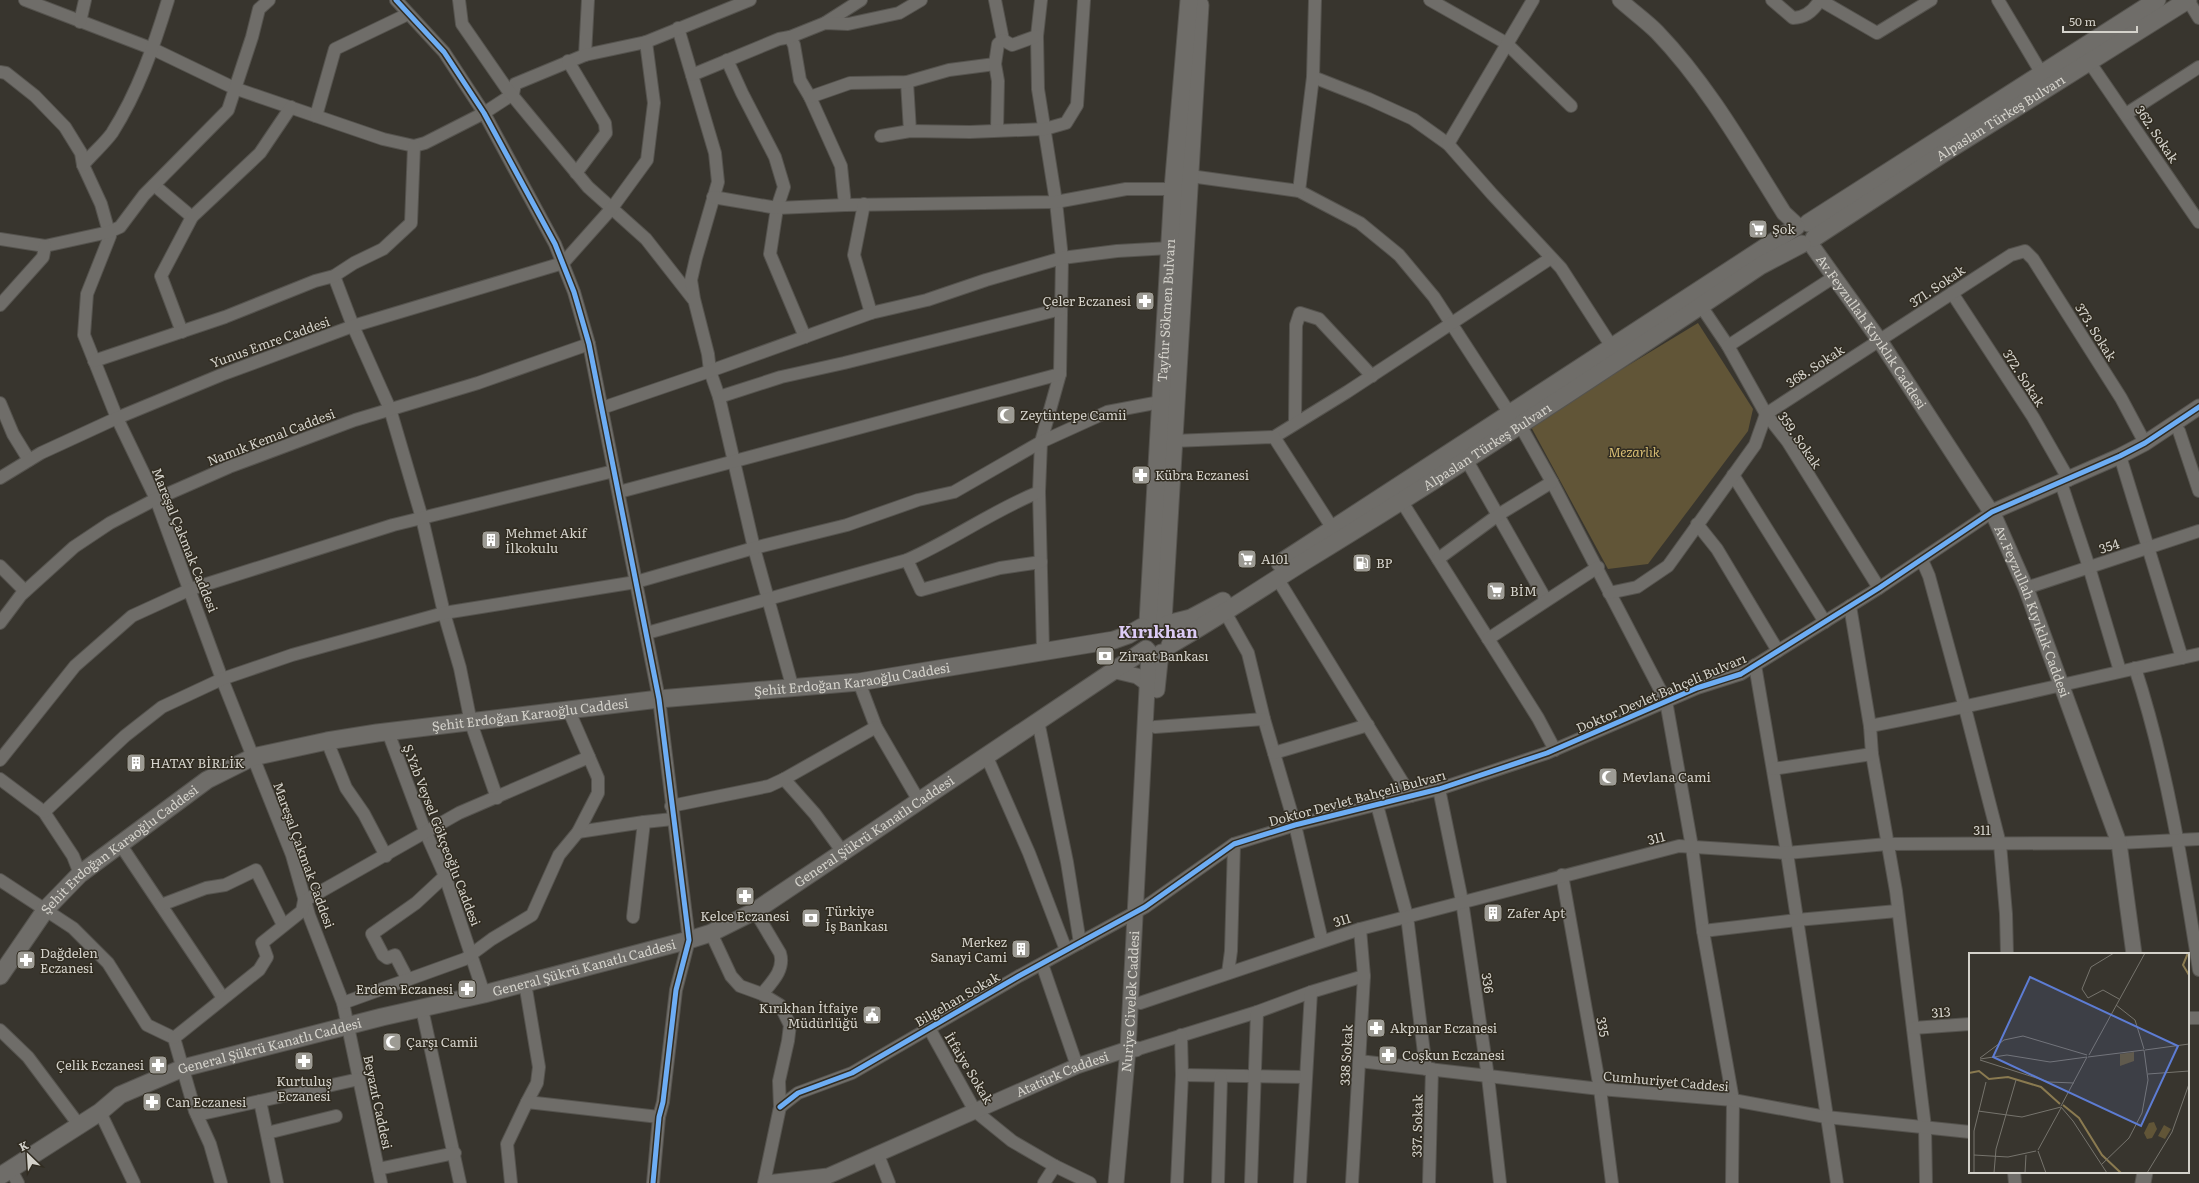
<svg xmlns="http://www.w3.org/2000/svg" width="2199" height="1183" font-family="Literata,serif">
<style>
.green{fill:#615537}
.lines{fill:none;stroke-linecap:round;stroke-linejoin:round}
.minor-casing{stroke:#55534e;stroke-width:14}
.tertiary-casing{stroke:#55534e;stroke-width:17}
.secondary-casing{stroke:#55534e;stroke-width:19}
.minor{stroke:#6f6d69;stroke-width:12}
.tertiary{stroke:#6f6d69;stroke-width:15}
.secondary{stroke:#6f6d69;stroke-width:17}
.cycleway-casing{stroke:#312c21;stroke-width:8}
.cycleway{stroke:#6dadf4;stroke-width:5}
.labels{text-anchor:middle;stroke-width:3;stroke-linejoin:round;paint-order:stroke}
.street-label{font-size:13px;fill:#d4d2cb;stroke:#312c21}
.poi-label{font-size:13px;fill:#d4d2cb;stroke:#312c21;text-anchor:start}
.park-label{font-size:13px;font-style:italic;fill:#d6bc73;stroke:#312c21}
.district-label{font-size:17px;font-weight:bold;fill:#dccbf5;stroke:#312c21}
.inset-river{fill:none;stroke:#8a7a50;stroke-width:2}
.inset-road{fill:none;stroke:#76746d;stroke-width:1}
.view{fill:#5d7cd3;fill-opacity:0.15;stroke:#5d7cd3;stroke-width:2}
.inset-edge{fill:none;stroke:#d4d2cb;stroke-width:2}
</style>
<rect width="100%" height="100%" fill="#38352e"/>
<!-- green -->
<path class="green" d="M1698 323 1753 409 1748 431 1648 564 1608 569 1530 425Z"/>
<g class="lines">
<!-- minor casing -->
<g class="minor-casing">
<g id="minor">
<path d="M25 0 153 49 234 88 383 139 414 146 425 143 484 113 513 94 515 84 585 55 588 0"/>
<path d="M396 0 444 52 484 113 555 244 574 292 589 344 659 699 689 940 676 990 663 1102 659 1117 653 1183"/>
<path d="M459 0 462 24 507 89 588 187 646 239 693 299"/>
<path d="M995 0 1003 40"/>
<path d="M1041 0 1037 36 1038 89 1056 202 1062 258 1060 374 1041 442 1039 492 1043 650"/>
<path d="M1430 0 1506 43 1571 106"/>
<path d="M1772 0 1793 18C1806 18 1814 10 1820 0"/>
<path d="M1820 0 1877 33 1931 0"/>
<path d="M1998 0 2042 74"/>
<path d="M2188 0 2199 18"/>
<path d="M80 22 85 0"/>
<path d="M825 23 861 0"/>
<path d="M678 28 715 153 718 182 696 258 691 280 694 299 708 354 710 371 719 397 754 548 793 689"/>
<path d="M790 37 794 45 800 80 810 97 841 166 845 205"/>
<path d="M1003 40 1012 45 1037 36"/>
<path d="M585 55 646 42 750 0"/>
<path d="M727 60 742 93 775 157 784 187 777 208 770 254 805 337"/>
<path d="M568 61 605 123 606 133 576 173"/>
<path d="M2090 63 2199 222"/>
<path d="M0 72 6 73 35 96 65 127 81 153 83 165 101 204 110 236 87 294 84 335 117 418 156 499 222 679 292 855 309 915 343 1003 381 1183"/>
<path d="M692 75 779 39 790 37 825 23 848 24 899 13 921 0"/>
<path d="M1313 77 1369 99 1413 119 1448 144 1492 194 1561 268 1612 347"/>
<path d="M907 82 910 131"/>
<path d="M810 97 850 83 907 82 949 70 995 64"/>
<path d="M2126 114 2199 67"/>
<path d="M316 116 335 49 408 14"/>
<path d="M997 130 998 81 995 64 998 44 1003 40"/>
<path d="M881 136 910 131 970 132 1045 129 1066 123 1077 105 1084 0"/>
<path d="M1448 144 1533 0"/>
<path d="M83 165C92 154 104 144 112 133 138 92 154 46 168 0"/>
<path d="M1190 176 1299 191 1360 223 1399 255 1434 297 1510 414 1520 425 1552 482 1666 701 1692 847 1703 931 1733 1100 1732 1183"/>
<path d="M154 185 192 217"/>
<path d="M1299 191 1313 77 1315 0"/>
<path d="M713 197 777 208 845 205 1056 202 1126 189H1173"/>
<path d="M864 204 854 255 871 313"/>
<path d="M0 239 45 246 109 232 120 227 144 195 228 110 252 37 259 9 269 0"/>
<path d="M334 276 353 326 390 409 422 518 444 613 460 668 471 723 497 798"/>
<path d="M1952 293 2033 417 2069 480"/>
<path d="M0 305 43 257 45 246"/>
<path d="M1701 306 1728 346 1766 414 1788 442 1879 588"/>
<path d="M182 332 161 276 192 217 260 153 291 107"/>
<path d="M1728 346 1834 277"/>
<path d="M94 361 225 317 315 281 334 276 354 263 383 249 411 223 414 146"/>
<path d="M719 397 781 377 844 363 1061 309"/>
<path d="M0 403 13 434 29 460"/>
<path d="M602 408 710 371 871 313 927 300 986 280 1062 258 1117 251 1170 248"/>
<path d="M1295 423 1296 325 1300 313 1319 319 1372 376"/>
<path d="M2179 431 2199 491"/>
<path d="M1274 437 1347 392 1551 258"/>
<path d="M1173 441 1274 437 1333 529"/>
<path d="M2120 456 2182 658"/>
<path d="M1466 459 1546 600"/>
<path d="M1733 475 1825 622"/>
<path d="M0 478 41 453 117 418 221 375 353 326 563 263 612 208 647 160 654 103 646 42"/>
<path d="M2063 489 2089 567 2120 671"/>
<path d="M619 492 1060 374"/>
<path d="M1402 502 1538 718 1555 750"/>
<path d="M1697 524 1717 549 1778 651"/>
<path d="M1438 559 1498 515 1552 482"/>
<path d="M907 560 921 590 1000 568 1041 562"/>
<path d="M1922 560 1929 576 1965 708 2000 844 2006 914 2007 954"/>
<path d="M0 566 25 591"/>
<path d="M1277 578 1411 796"/>
<path d="M2026 588 2199 531"/>
<path d="M1609 593 1637 587 1668 566 1755 445 1766 414 2011 255 2025 251 2033 259 2121 398 2145 443"/>
<path d="M1850 606 1870 726 1872 754 1896 891 1925 1127 1926 1183"/>
<path d="M1225 612 1248 653 1264 719 1295 825 1322 941"/>
<path d="M0 623 21 595 74 547 110 523 156 499 229 467 355 420 478 383 589 344"/>
<path d="M647 633 907 560C953 540 992 511 1039 492"/>
<path d="M1488 639 1598 567"/>
<path d="M1755 665 1787 853 1837 1183"/>
<path d="M2135 668C2167 766 2183 868 2199 970"/>
<path d="M859 682 876 727 919 801"/>
<path d="M1038 721 1067 862 1080 943"/>
<path d="M1870 726C1981 705 2089 678 2199 654"/>
<path d="M1155 727 1264 719"/>
<path d="M388 732 425 831 445 876 484 994"/>
<path d="M327 741 346 788 364 814 386 856"/>
<path d="M1274 753 1368 725"/>
<path d="M986 755 1029 853 1066 950"/>
<path d="M0 760 75 666 132 616 191 589 393 525 614 471"/>
<path d="M1773 769 1872 754"/>
<path d="M0 779 44 812 73 856 80 874"/>
<path d="M784 779 815 814 842 851"/>
<path d="M1439 789 1462 901 1488 1077 1500 1183"/>
<path d="M1377 805 1407 916 1426 1069"/>
<path d="M671 806 769 786 784 779 876 727"/>
<path d="M44 812 125 736 162 707 222 679 292 655 444 613 636 582 754 548 847 525 918 500 954 492 1041 442 1107 412 1160 402"/>
<path d="M644 822 673 819"/>
<path d="M578 832 644 822 633 917"/>
<path d="M120 844 223 998"/>
<path d="M1562 875 1600 1089 1612 1183"/>
<path d="M0 880 73 928 108 963 147 1025 174 1038 195 1111 210 1144 221 1183"/>
<path d="M161 905 206 888 225 885 256 870 283 925"/>
<path d="M755 911 780 953C785 969 773 981 762 994"/>
<path d="M1703 931 1797 920 1897 911"/>
<path d="M711 933 731 976 740 986 762 994 780 1005 790 1025 788 1041 779 1081 780 1107 764 1183"/>
<path d="M1042 964 1077 1066"/>
<path d="M1228 973 1231 951 1234 844"/>
<path d="M408 980 395 955 387 958 383 955 372 934 416 903 445 876"/>
<path d="M525 983 539 1067 537 1083 527 1102"/>
<path d="M343 1003 465 959 492 939 532 915 559 855 578 832 598 793V778L589 757"/>
<path d="M1140 1003 1360 929 1679 846 1787 853 1887 844 2119 843 2199 839"/>
<path d="M422 1009 460 1183"/>
<path d="M2188 1018H2199"/>
<path d="M929 1028 975 1111 1012 1141 1055 1166 1090 1183"/>
<path d="M1913 1028 1970 1024"/>
<path d="M0 1030 28 1057 79 1125"/>
<path d="M174 1038 259 970 267 957 262 943 302 911 304 901 459 813 589 757 569 711"/>
<path d="M1138 1049 1257 1012 1311 992 1364 976"/>
<path d="M1359 1061 1600 1089 1733 1100 1826 1117 1970 1132"/>
<path d="M1182 1075 1305 1077"/>
<path d="M260 1101 277 1183"/>
<path d="M780 1107 798 1093 852 1073 1019 976 1145 907 1234 844 1295 825 1439 789 1547 753 1697 688 1741 674 1879 588 1992 512"/>
<path d="M100 1112 134 1183"/>
<path d="M197 1115 359 1079"/>
<path d="M267 1133 336 1116"/>
<path d="M878 1155 889 1183"/>
<path d="M10 1168 18 1183"/>
<path d="M378 1169 455 1153"/>
<path d="M2014 1172 2015 1183"/>
<path d="M511 1183 507 1144 527 1102 659 1117"/>
<path d="M1044 1183 1055 1166"/>
<path d="M1177 1183 1182 1075 1181 1035"/>
<path d="M1218 1183 1221 1077"/>
<path d="M1251 1183 1257 1012"/>
<path d="M1300 1183 1311 992"/>
<path d="M1352 1183 1364 976 1360 929"/>
<path d="M1429 1183 1432 1069"/>
</g>
</g>
<!-- tertiary casing -->
<g class="tertiary-casing">
<g id="tertiary">
<path d="M1620 0C1632 11 1646 21 1657 32 1708 85 1745 151 1784 213L1797 225"/>
<path id="s1" d="M1810 243 1880 341 1995 518 2026 588 2119 843 2134 954"/>
<path d="M1992 512 2120 456 2145 443 2199 407"/>
<path d="M1116 671 1137 676 1148 684"/>
<path d="M1157 690 1161 652"/>
<path id="s2" d="M767 1183 828 1176 1077 1066 1128 1049H1136"/>
<path id="s3" d="M1116 1183 1128 1049 1149 651"/>
<path d="M2143 1183 2145 1172"/>
</g>
</g>
<!-- secondary casing -->
<g class="secondary-casing">
<g id="secondary">
<path d="M1808 223 2157 0"/>
<path id="s4" d="M1814 238 1947 151 2188 0"/>
<path d="M1280 563 1796 227"/>
<path d="M1163 621 1200 5"/>
<path id="s5" d="M1148 622 1173 189 1189 0"/>
<path d="M1167 624 1191 618 1223 601"/>
<path id="s6" d="M1170 645C1216 619 1260 589 1305 561 1459 467 1610 367 1760 266L1802 244"/>
<path id="s7" d="M0 976 46 909 80 874 207 780 253 757 327 741 377 733 659 699 859 682 1114 640 1128 635 1142 627"/>
<path id="s8" d="M0 1176 100 1112 120 1095 183 1068 382 1017 484 994 689 940 711 933 755 911 1146 649"/>
</g>
</g>
<!-- minor -->
<use href="#minor" class="minor"/>
<!-- tertiary -->
<use href="#tertiary" class="tertiary"/>
<!-- secondary -->
<use href="#secondary" class="secondary"/>
<!-- cycleway casing -->
<g class="cycleway-casing">
<g id="cycleway">
<path d="M396 0 444 52 484 113 555 244 574 292 589 344 659 699 689 940 676 990 663 1102 659 1117 653 1183"/>
<path d="M780 1107 798 1093 852 1073 1019 976 1145 907 1234 844 1295 825 1439 789 1547 753 1697 688 1741 674 1879 588 1992 512 2120 456 2145 443 2199 407"/>
</g>
</g>
<!-- cycleway -->
<use href="#cycleway" class="cycleway"/>
</g>
<!-- icons -->
<defs>
<g id="supermarket-square" transform="scale(1)"><rect x="-9" y="-9" width="18" height="18" rx="4" fill="#9d9b94" stroke="#312c21"/><path d="M-6-5.5h2.5l.6 2H6L4.5 2H-2.5L-4.4-4H-6ZM-1.5 3.2a1.3 1.3 0 1 0 .1 0ZM3 3.2a1.3 1.3 0 1 0 .1 0Z" fill="#fff"/></g>
<g id="pharmacy-square" transform="scale(1)"><rect x="-9" y="-9" width="18" height="18" rx="4" fill="#9d9b94" stroke="#312c21"/><path d="M-2-6h4v4h4v4h-4v4h-4v-4h-4v-4h4Z" fill="#fff"/></g>
<g id="mosque-square" transform="scale(1)"><rect x="-9" y="-9" width="18" height="18" rx="4" fill="#9d9b94" stroke="#312c21"/><path d="M3.5-4.9A6 6 0 1 0 3.5 4.9A5 5 0 1 1 3.5-4.9Z" fill="#fff"/></g>
<g id="building-square" transform="scale(1)"><rect x="-9" y="-9" width="18" height="18" rx="4" fill="#9d9b94" stroke="#312c21"/><path d="M-4-6H4V6H1V3H-1V6H-4ZM-2.5-4.3h1.7v1.8h-1.7ZM.8-4.3h1.7v1.8H.8ZM-2.5-1h1.7V.8h-1.7ZM.8-1h1.7V.8H.8Z" fill="#fff"/></g>
<g id="fuel-square" transform="scale(1)"><rect x="-9" y="-9" width="18" height="18" rx="4" fill="#9d9b94" stroke="#312c21"/><path d="M-5.5-6h7V0h2V4h1.3V-2.5L3-4.5l.8-.8L6-3V5H2.5V1h-1V6h-7ZM-4.2-4.7v3.2H.2V-4.7Z" fill="#fff"/></g>
<g id="bank-square" transform="scale(1)"><rect x="-9" y="-9" width="18" height="18" rx="4" fill="#9d9b94" stroke="#312c21"/><path d="M-6-4H6V4H-6ZM0-2.3a2.3 2.3 0 1 0 0 4.6a2.3 2.3 0 1 0 0-4.6Z" fill="#fff"/></g>
<g id="civic-square" transform="scale(1)"><rect x="-9" y="-9" width="18" height="18" rx="4" fill="#9d9b94" stroke="#312c21"/><path d="M-.6-6.5H3V-4.5H.6V-3L4-1V1h2V6H-6V1h2V-1L-.6-3ZM-1.2 2.5V6h2.4V2.5Z" fill="#fff"/></g>
</defs>
<g fill-rule="evenodd">
<use href="#supermarket-square" x="1758" y="229"/>
<use href="#pharmacy-square" x="1145" y="301"/>
<use href="#mosque-square" x="1006" y="415"/>
<use href="#pharmacy-square" x="1141" y="475"/>
<use href="#building-square" x="491" y="540"/>
<use href="#supermarket-square" x="1247" y="559"/>
<use href="#fuel-square" x="1362" y="563"/>
<use href="#supermarket-square" x="1496" y="591"/>
<use href="#bank-square" x="1105" y="656"/>
<use href="#building-square" x="136" y="763"/>
<use href="#mosque-square" x="1608" y="777"/>
<use href="#pharmacy-square" x="745" y="896"/>
<use href="#building-square" x="1493" y="913"/>
<use href="#bank-square" x="811" y="918"/>
<use href="#building-square" x="1021" y="949"/>
<use href="#pharmacy-square" x="26" y="960"/>
<use href="#pharmacy-square" x="467" y="989"/>
<use href="#civic-square" x="872" y="1015"/>
<use href="#pharmacy-square" x="1376" y="1028"/>
<use href="#mosque-square" x="392" y="1042"/>
<use href="#pharmacy-square" x="1388" y="1055"/>
<use href="#pharmacy-square" x="304" y="1061"/>
<use href="#pharmacy-square" x="158" y="1065"/>
<use href="#pharmacy-square" x="152" y="1102"/>
</g>
<g class="labels">
<!-- street labels -->
<g class="street-label">
<text dy="5" stroke="none"><textPath href="#s4" startOffset="222">Alpaslan Türkeş Bulvarı</textPath></text>
<text transform="translate(2157 134) rotate(56)" y="5">362. Sokak</text>
<text transform="translate(1937 286) rotate(-34)" y="5">371. Sokak</text>
<text dy="5" stroke="none"><textPath href="#s5" startOffset="312">Tayfur Sökmen Bulvarı</textPath></text>
<text dy="5" stroke="none"><textPath href="#s1" startOffset="108">Av.Feyzullah Kıyıklık Caddesi</textPath></text>
<text transform="translate(2096 332) rotate(58)" y="5">373. Sokak</text>
<text transform="translate(270 342) rotate(-20)" y="5">Yunus Emre Caddesi</text>
<text transform="translate(1815 366) rotate(-33)" y="5">368. Sokak</text>
<text transform="translate(2024 378) rotate(57)" y="5">372. Sokak</text>
<text transform="translate(271 437) rotate(-21)" y="5">Namık Kemal Caddesi</text>
<text transform="translate(1800 440) rotate(55)" y="5">359. Sokak</text>
<text dy="5" stroke="none"><textPath href="#s6" startOffset="374">Alpaslan Türkeş Bulvarı</textPath></text>
<text transform="translate(185 540) rotate(68)" y="5">Mareşal Çakmak Caddesi</text>
<text transform="translate(2109 546) rotate(-18)" y="5">354</text>
<text dy="5" stroke="none"><textPath href="#s1" startOffset="432">Av.Feyzullah Kıyıklık Caddesi</textPath></text>
<text dy="5" stroke="none"><textPath href="#s7" startOffset="944">Şehit Erdoğan Karaoğlu Caddesi</textPath></text>
<text transform="translate(1661 693) rotate(-23)" y="5">Doktor Devlet Bahçeli Bulvarı</text>
<text dy="5" stroke="none"><textPath href="#s7" startOffset="620">Şehit Erdoğan Karaoğlu Caddesi</textPath></text>
<text transform="translate(1357 798) rotate(-15)" y="5">Doktor Devlet Bahçeli Bulvarı</text>
<text dy="5" stroke="none"><textPath href="#s8" startOffset="951">General Şükrü Kanatlı Caddesi</textPath></text>
<text x="1982" y="835">311</text>
<text transform="translate(442 835) rotate(69)" y="5">Ş.Yzb Veysel Gökçeoğlu Caddesi</text>
<text transform="translate(1656 838) rotate(-14)" y="5">311</text>
<text dy="5" stroke="none"><textPath href="#s7" startOffset="176">Şehit Erdoğan Karaoğlu Caddesi</textPath></text>
<text transform="translate(304 855) rotate(70)" y="5">Mareşal Çakmak Caddesi</text>
<text transform="translate(1342 920) rotate(-17)" y="5">311</text>
<text dy="5" stroke="none"><textPath href="#s8" startOffset="627">General Şükrü Kanatlı Caddesi</textPath></text>
<text transform="translate(1488 983) rotate(82)" y="5">336</text>
<text transform="translate(957 999) rotate(-30)" y="5">Bilgehan Sokak</text>
<text dy="5" stroke="none"><textPath href="#s3" startOffset="182">Nuriye Civelek Caddesi</textPath></text>
<text transform="translate(1941 1012) rotate(-4)" y="5">313</text>
<text transform="translate(1603 1027) rotate(80)" y="5">335</text>
<text dy="5" stroke="none"><textPath href="#s8" startOffset="303">General Şükrü Kanatlı Caddesi</textPath></text>
<text transform="translate(1346 1055) rotate(-87)" y="5">338 Sokak</text>
<text transform="translate(969 1068) rotate(59)" y="5">İtfaiye Sokak</text>
<text dy="5" stroke="none"><textPath href="#s2" startOffset="317">Atatürk Caddesi</textPath></text>
<text transform="translate(1666 1081) rotate(5)" y="5">Cumhuriyet Caddesi</text>
<text transform="translate(378 1102) rotate(78)" y="5">Beyazıt Caddesi</text>
<text transform="translate(1417 1126) rotate(-89)" y="5">337. Sokak</text>
</g>
<!-- poi labels -->
<g class="poi-label">
<text x="1772" y="234">Şok</text>
<text x="1131" y="306" text-anchor="end">Çeler Eczanesi</text>
<text x="1020" y="420">Zeytintepe Camii</text>
<text x="1155" y="480">Kübra Eczanesi</text>
<text x="505" y="538">Mehmet Akif<tspan x="505" dy="15">İlkokulu</tspan></text>
<text x="1261" y="564">A101</text>
<text x="1376" y="568">BP</text>
<text x="1510" y="596">BİM</text>
<text x="1119" y="661">Ziraat Bankası</text>
<text x="150" y="768">HATAY BİRLİK</text>
<text x="1622" y="782">Mevlana Cami</text>
<text x="825" y="916">Türkiye<tspan x="825" dy="15">İş Bankası</tspan></text>
<text x="1507" y="918">Zafer Apt</text>
<text x="745" y="921" text-anchor="middle">Kelce Eczanesi</text>
<text x="1007" y="947" text-anchor="end">Merkez<tspan x="1007" dy="15">Sanayi Cami</tspan></text>
<text x="40" y="958">Dağdelen<tspan x="40" dy="15">Eczanesi</tspan></text>
<text x="453" y="994" text-anchor="end">Erdem Eczanesi</text>
<text x="858" y="1013" text-anchor="end">Kırıkhan İtfaiye<tspan x="858" dy="15">Müdürlüğü</tspan></text>
<text x="1390" y="1033">Akpınar Eczanesi</text>
<text x="406" y="1047">Çarşı Camii</text>
<text x="1402" y="1060">Coşkun Eczanesi</text>
<text x="144" y="1070" text-anchor="end">Çelik Eczanesi</text>
<text x="304" y="1086" text-anchor="middle">Kurtuluş<tspan x="304" dy="15">Eczanesi</tspan></text>
<text x="166" y="1107">Can Eczanesi</text>
</g>
<!-- park labels -->
<g class="park-label">
<text x="1634" y="457">Mezarlık</text>
</g>
<!-- district labels -->
<g class="district-label">
<text x="1158" y="638">Kırıkhan</text>
</g>
</g>
<!-- overview -->
<g transform="translate(1969 953)">
<rect width="220" height="220" fill="#38352e"/>
<path d="M165 99V108L151 113V101ZM185 169 188 176 183 185 178 186 175 180 180 170ZM195 172 202 176 196 186 189 183Z" fill="#615537"/>
<path class="inset-river" d="M219 0 214 12 220 22M0 120 10 118 20 126 39 124 72 134 91 151M94 152 110 165 133 202 152 220"/>
<path class="inset-road" d="M145 0 122 14 113 36 119 45 134 37 150 46M147 52 166 67 175 96M176 97 220 91M120 102 176 0M119 104 175 97M11 105 35 87 54 83 118 102M11 106 38 102 81 109 118 104M11 107 80 129 105 130M179 121 220 118M92 153 118 104M92 154 104 168 138 220M9 158 53 164 92 154M69 197 92 155M69 198 77 220M5 202 39 204 67 198M132 212 160 185 173 160 179 127 175 97M5 220V178L17 129M25 220 27 196 47 127M56 220 57 202M178 220 203 179 220 131"/>
<path class="view" d="M61 24 209 93 172 173 24 104Z"/>
<rect width="220" height="220" class="inset-edge"/>
</g>
<!-- north arrow -->
<g transform="translate(28 1155) rotate(335)" stroke="#312c21" stroke-width="3" paint-order="stroke">
<path d="M0-3L7 15L0 10L-7 15Z" fill="#d4d2cb"/>
<text y="-6" font-size="11" font-weight="bold" text-anchor="middle" fill="#d4d2cb">K</text>
</g>
<!-- scale -->
<path d="M2063 26v6h74v-6" fill="none" stroke="#d4d2cb" stroke-width="2"/>
<text x="2069" y="26" font-size="12" fill="#d4d2cb" stroke="#312c21" stroke-width="3" paint-order="stroke">50 m</text>
</svg>
